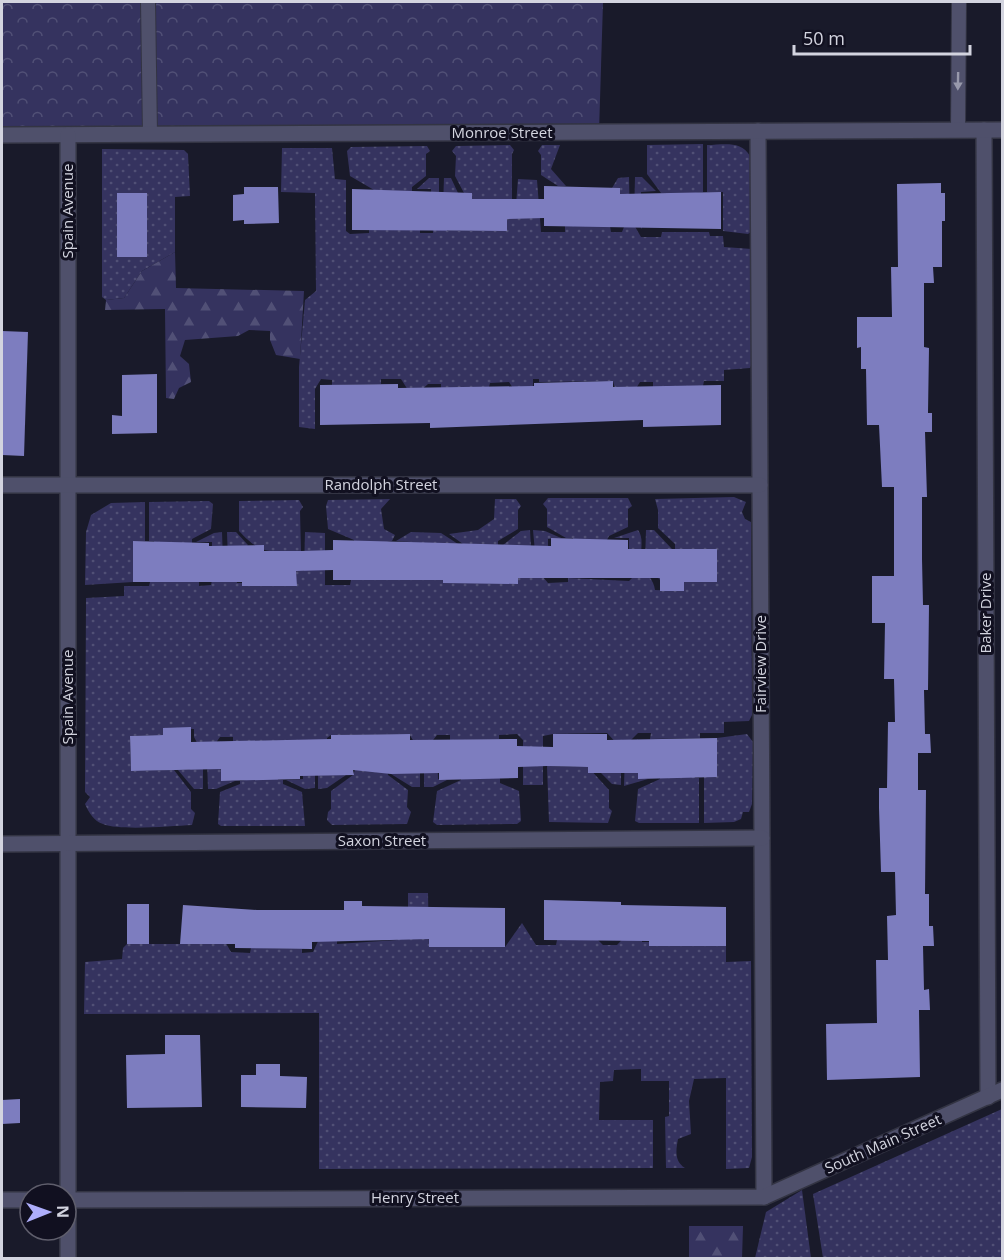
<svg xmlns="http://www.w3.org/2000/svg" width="1004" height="1260" font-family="'Open Sans',sans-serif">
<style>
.grass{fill:url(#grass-dots);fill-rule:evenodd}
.forest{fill:url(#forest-firs)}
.park{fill:url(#park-crowns)}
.building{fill:#7d7dbf}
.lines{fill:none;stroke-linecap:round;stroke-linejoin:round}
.service-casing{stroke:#333443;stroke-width:16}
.minor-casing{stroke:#333443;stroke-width:18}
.service{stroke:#4f506b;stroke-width:14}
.minor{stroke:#4f506b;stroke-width:15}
.oneway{fill:#9899ab}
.labels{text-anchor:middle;stroke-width:6;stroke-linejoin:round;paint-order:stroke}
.street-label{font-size:15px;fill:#d3d4df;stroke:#111020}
</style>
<defs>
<pattern id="grass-dots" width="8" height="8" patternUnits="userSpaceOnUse" patternTransform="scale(1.5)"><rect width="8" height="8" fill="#35335f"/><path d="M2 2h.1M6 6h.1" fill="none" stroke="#515076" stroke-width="1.8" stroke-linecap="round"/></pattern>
<pattern id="forest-firs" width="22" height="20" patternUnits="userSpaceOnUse" patternTransform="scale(1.5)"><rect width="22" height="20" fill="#35335f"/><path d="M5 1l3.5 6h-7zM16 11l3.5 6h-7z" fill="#515076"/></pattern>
<pattern id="park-crowns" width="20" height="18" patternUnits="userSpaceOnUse" patternTransform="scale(1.5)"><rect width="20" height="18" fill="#35335f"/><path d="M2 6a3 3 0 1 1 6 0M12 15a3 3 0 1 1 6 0" fill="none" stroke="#515076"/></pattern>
</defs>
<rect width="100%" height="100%" fill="#191a2a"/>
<!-- grass -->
<g class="grass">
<path d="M703 144V192L666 197V193H661L647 174V145Z"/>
<path d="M510 145 514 150 512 154V200L472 199V193H464L455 176 456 156 452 151 456 146Z"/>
<path d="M542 145H560L551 169 566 186H558L541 175V155L538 151Z"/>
<path d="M707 145C723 145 741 140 750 156L752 231 748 234 723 231V192H707Z"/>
<path d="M427 146 430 151 426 154V176L412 187V191L374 196V190L350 176 347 151 351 147Z"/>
<path d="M282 148H332L335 179 346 180V231L350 234 369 233V230H420V233H433L431 189H417L429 178H439V212L447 231H507V219L515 218 518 179 537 180 541 232H565V226H610L611 232H622L624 227 620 226V188H612L618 178 629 177 630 223H633L641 237H661L662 232H709L710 236H723L724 247 752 249V363L750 368 724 370V381H704L703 386 653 387V382H640L627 403 616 392 613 381 539 382V379H533V394L523 404 509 382 490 383 489 387 441 388V384H428L413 398 401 379H381V384L332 385V380L321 379 315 389V429L299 427V367L305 300 316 291 315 193 281 192Z"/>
<path d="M102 149 184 150 188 154 190 196 175 197V252L142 271 124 298 106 300 102 297ZM117 194H147L146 257H117Z"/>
<path d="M635 177H642L656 191 641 192 642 229 634 218Z"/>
<path d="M444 178H451L458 193 443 206Z"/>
<path d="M734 497 746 502 742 512 745 519 751 522 752 715 749 721 724 722V733H700V738L650 739 651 733H638L622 749 607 733 553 734 543 736V785H523V740L517 734 499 735V739L450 740V735H437L422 754 409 734 331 735 327 738V746L233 741V737H220L205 758 194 737V729L163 728V735L130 736 131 771 174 770 191 792V809L195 813 192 825C172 826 120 831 103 824 94 821 89 813 85 804L90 797 85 792 86 598 124 596V586H149L150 582 199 581V586L211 585 212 580 236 575 237 583H242V586H296V571H304L305 532 325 533V585H350L351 580H409V542L396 541 411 532 441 533 518 583V546L503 545 521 531 530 530 532 564 548 583 568 582V578L629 581 632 578 629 577V538H614L638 530C645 539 639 553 642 564 645 574 654 579 655 590L684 591V582H717V549H675V544L658 528V510L655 499Z"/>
<path d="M548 498H628L632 506 628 509V527L609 536 607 540 573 545V538H566L547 527V509L543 504Z"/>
<path d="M390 499 381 509 384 529 395 535 392 541 355 547 354 540 328 529 326 506 328 500Z"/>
<path d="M495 499H516L521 506 518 510V529L498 541V545L463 544 449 534 478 530 494 519Z"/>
<path d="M299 500 303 507 300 511 301 551C269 551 262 556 239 531V501Z"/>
<path d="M209 501 213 504 211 529 192 539V543L155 548 154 541H149V502Z"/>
<path d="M145 502V541H133V582L85 585 86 532 91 515 111 503Z"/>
<path d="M533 530 545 531 561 538 548 539V578L536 563Z"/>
<path d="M646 530H654L672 549 660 580 645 563Z"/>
<path d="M222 532 223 561 212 577V542H196L214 533Z"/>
<path d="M227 532H236L248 545 228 561Z"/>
<path d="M747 734 753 742 752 804 749 812H743L741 819 734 822 704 823V777H717V738Z"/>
<path d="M638 739V779H648L624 786 625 753Z"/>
<path d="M221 741V781H235L216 789H208L207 762Z"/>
<path d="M437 741 438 779 447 780 433 787H424V759Z"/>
<path d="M302 745 315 759V788L305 789 286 780 303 779Z"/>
<path d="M621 752V785L612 784 601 773H605Z"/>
<path d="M420 759V787H412L391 774Z"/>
<path d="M318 761 346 775 327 788 318 789Z"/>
<path d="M203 762V789H194L178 770H189Z"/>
<path d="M547 766 588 767 609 790V808L612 811 608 823 549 822Z"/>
<path d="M355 770H387L388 775 408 790 407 807 411 812 407 824 332 825 327 820 328 812 331 809V791L353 775Z"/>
<path d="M461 774 500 778V783L519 791 521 821 517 824 437 825 433 822 437 791 461 780Z"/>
<path d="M660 774H695V778H699V823H639L635 821 638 789 660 779Z"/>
<path d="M278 775V780H283V784L302 792 305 826H221L218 824 220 792 240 784V781Z"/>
<path d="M408 893H428L429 947H505L522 923 536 945H556L557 940H598L603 945H617L632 929 642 935V942H649V946H726V962L751 961 752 1157 749 1168 726 1169V1078L694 1079 689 1101 691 1134 678 1139C676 1150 674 1161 685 1168H666L665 1117 669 1116V1081H641V1069L614 1070 613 1081 600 1082 599 1120H653V1168L319 1169V1013L84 1014 85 962 122 959 123 948 127 944H203L219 931 231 952 250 953 251 948 302 949V953L313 952 327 922 337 931V944L397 940 408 927Z"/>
<path d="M1002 1109V1258H823L813 1194Z"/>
<path d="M802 1190 811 1258H755L766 1212Z"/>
</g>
<!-- forest -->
<g class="forest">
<path d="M175 252 176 288 304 291 300 359 276 355 270 340V331L249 330 238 336 185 340 180 356 189 364 191 382 179 388 174 399 166 398 165 309 105 310 106 300 124 298 142 271Z"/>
<path d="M743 1226 742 1258H689V1226Z"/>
</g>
<!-- park -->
<path class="park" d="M2 2H603L599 132 2 135Z"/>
<!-- building -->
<g class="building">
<path d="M941 183V193H945V221H942V267H933L934 283H924V347L929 348 928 413H932V432H925L927 497H922V559L923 605H929L928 690H924L925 734H930L931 753H918V790H926L925 894H929V926H933L934 946H923L924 990 929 989 930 1010H919L920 1077 827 1080 826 1024 877 1023 876 960H888L887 916 896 915 895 872H881L879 808V788H887L888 722H895L894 679H884L885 623H872V576H894V487H882L879 425H867L866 369H861V347L857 348V317H892L891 267H898L897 184Z"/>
<path d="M544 186 620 188V194L721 192V229L544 226V218L507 219V231L352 230V189L472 193V199H544Z"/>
<path d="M244 187H278L279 223 244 224V220L233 221V195L244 194Z"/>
<rect x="117" y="193" width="30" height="64"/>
<path d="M2 331 28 332 24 456 2 455Z"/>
<path d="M157 374V433L112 434V415L122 416V375Z"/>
<path d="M613 381V387L721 385V425L643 427V420L430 428V423L320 425V385L398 384V388L534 386V383Z"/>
<path d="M551 538 628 540V549H717V582H684V591H660V578H518V584L443 583V580H333V570L296 571 297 586H242V582H133V541L209 543V546L264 545V551H301L333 550V540L551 546Z"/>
<path d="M191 727V742L331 739V735L410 734V740L517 739V746L553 747V734H607V740L717 738V777L638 779V773H588V767L547 766 518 767V778L439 780V773L391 774 353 770 354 775 300 776V779L221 781V769L131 771 130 736 163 735V728Z"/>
<path d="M544 900 621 902V905L726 907V946H649V941L544 940Z"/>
<path d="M344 901H362V906L505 908V947H429V939L312 942V949L235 948V944H180L183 905 257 910H344Z"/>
<rect x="127" y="904" width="22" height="40"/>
<path d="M165 1035H200L202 1107 127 1108 126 1055 165 1054Z"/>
<path d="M256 1064H280V1076L307 1077 306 1108 241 1107V1075H256Z"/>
<path d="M20 1099V1123L2 1124V1100Z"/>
</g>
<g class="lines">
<!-- service casing -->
<g class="service-casing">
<g id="service">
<path d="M148 2 150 134"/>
<path d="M958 130 959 2"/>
</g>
</g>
<!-- minor casing -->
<g class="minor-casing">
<g id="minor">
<path d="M984 130 988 1097"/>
<path d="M758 131 764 1197"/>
<path d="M2 135 1002 130"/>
<path d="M68 135V1258"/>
<path d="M2 485H760"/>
<path d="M2 844 762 838"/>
<path d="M2 1200H30"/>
<path d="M66 1200 764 1197 1002 1090"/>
</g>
</g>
<!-- service -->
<use href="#service" class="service"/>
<!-- minor -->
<use href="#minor" class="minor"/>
</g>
<!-- one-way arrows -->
<defs><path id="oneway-solid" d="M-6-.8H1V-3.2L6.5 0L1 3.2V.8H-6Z" transform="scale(1.5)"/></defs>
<use class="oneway" href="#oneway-solid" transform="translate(958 81) rotate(91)"/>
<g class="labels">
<!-- street labels -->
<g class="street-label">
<text x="502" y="138">Monroe Street</text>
<text transform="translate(68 211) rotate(-90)" y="5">Spain Avenue</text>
<text x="381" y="490">Randolph Street</text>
<text transform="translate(986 613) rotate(-90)" y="5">Baker Drive</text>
<text transform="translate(761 664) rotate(-90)" y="5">Fairview Drive</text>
<text transform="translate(68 697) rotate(-90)" y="5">Spain Avenue</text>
<text x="382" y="846">Saxon Street</text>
<text transform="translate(883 1144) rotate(-24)" y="5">South Main Street</text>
<text x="415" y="1203">Henry Street</text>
</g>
</g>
<!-- border -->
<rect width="1004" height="1260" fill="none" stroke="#d3d4df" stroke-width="6"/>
<!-- north arrow -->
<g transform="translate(48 1212) rotate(89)"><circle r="28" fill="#111020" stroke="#5f5e6c" stroke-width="1.5"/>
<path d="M0-4.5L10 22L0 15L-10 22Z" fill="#aeaefb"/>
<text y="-9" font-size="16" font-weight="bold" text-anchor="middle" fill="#d3d4df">N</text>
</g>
<!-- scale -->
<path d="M794 45v9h176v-9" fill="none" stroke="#d3d4df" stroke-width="3"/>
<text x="803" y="45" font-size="18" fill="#d3d4df" stroke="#111020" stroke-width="4.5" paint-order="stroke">50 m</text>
</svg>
